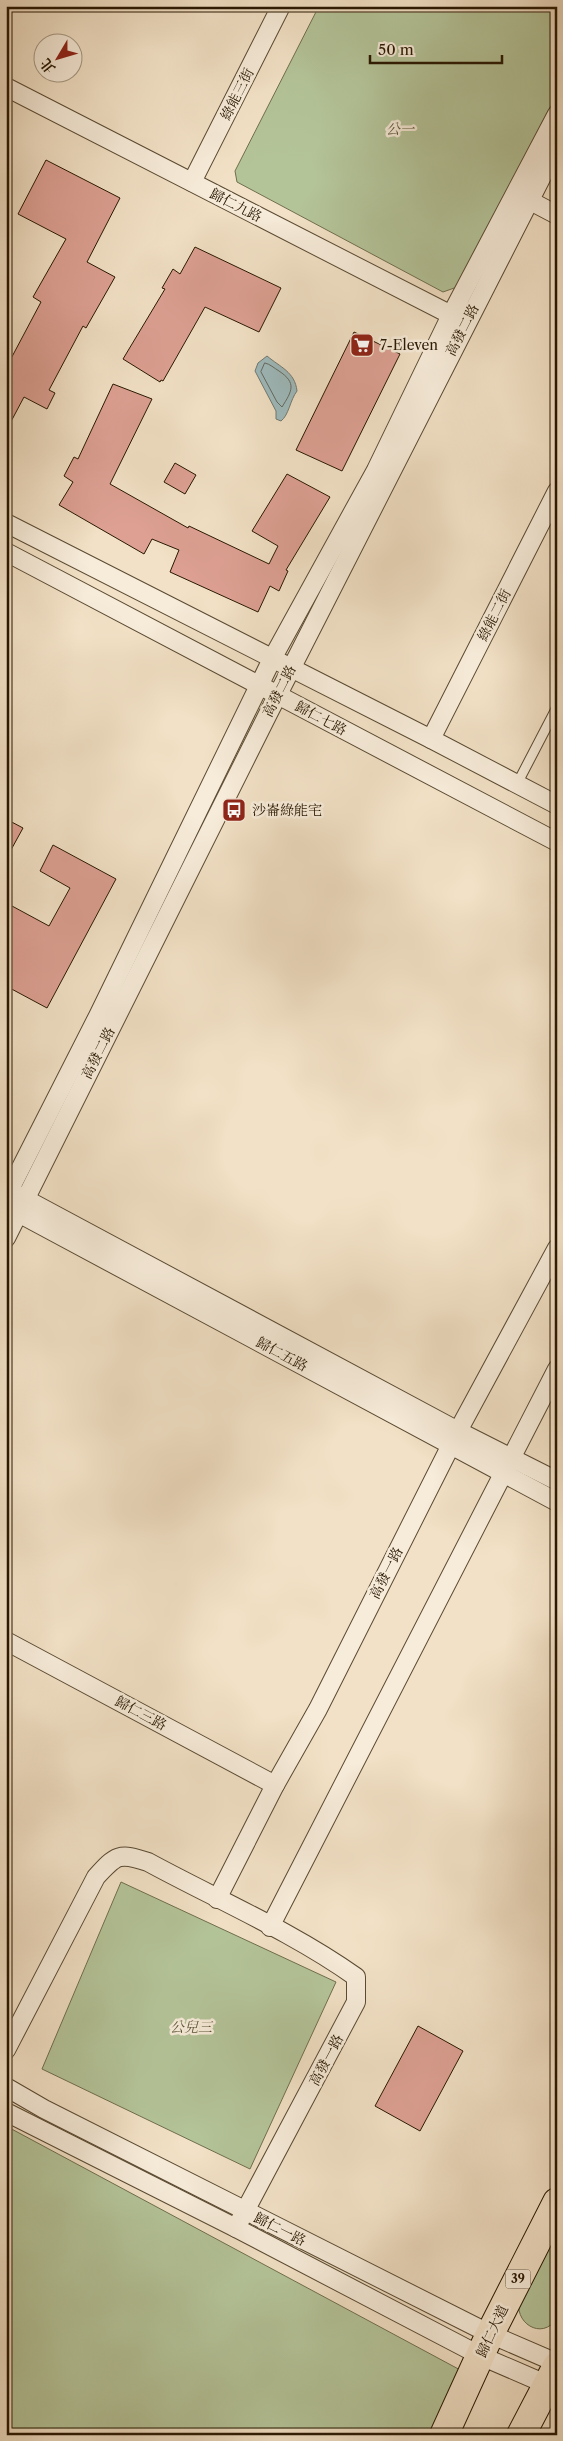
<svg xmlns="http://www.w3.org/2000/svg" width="563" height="2441" font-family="'Libre Caslon Text','Noto Serif TC',serif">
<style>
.green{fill:#b4c499;stroke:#6e6e4d}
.water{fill:#9ebbbe;stroke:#6f7972}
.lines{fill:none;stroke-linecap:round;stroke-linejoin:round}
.shore{stroke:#636960;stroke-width:1}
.building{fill:#dda093;stroke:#281701}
.lane-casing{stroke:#5a4a32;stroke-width:11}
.street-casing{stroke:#5a4a32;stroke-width:20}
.primary-casing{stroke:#281701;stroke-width:30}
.lane{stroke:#f7ecda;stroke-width:9}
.street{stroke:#f7ecda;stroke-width:18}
.primary{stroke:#f2e1c6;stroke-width:28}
.labels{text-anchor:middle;stroke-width:5;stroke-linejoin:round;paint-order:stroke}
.shield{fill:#f7ecda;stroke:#665742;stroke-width:1}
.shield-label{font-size:12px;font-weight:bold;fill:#281701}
.street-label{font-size:14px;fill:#281701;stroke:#f7ecda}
.park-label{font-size:14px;font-style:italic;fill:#595436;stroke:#f7ecda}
.poi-label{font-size:14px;fill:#281701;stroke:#f7ecda;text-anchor:start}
</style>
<rect width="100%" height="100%" fill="#f2e1c6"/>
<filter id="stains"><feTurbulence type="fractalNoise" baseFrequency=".004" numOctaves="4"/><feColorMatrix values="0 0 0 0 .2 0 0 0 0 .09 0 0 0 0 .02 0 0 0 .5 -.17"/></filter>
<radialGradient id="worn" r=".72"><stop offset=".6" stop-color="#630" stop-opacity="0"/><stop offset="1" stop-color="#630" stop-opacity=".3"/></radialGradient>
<!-- green -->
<g class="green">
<path d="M319 6H557V94L457 287 443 292 237 182 235 171Z"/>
<path d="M121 1882 336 1982 250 2169 42 2069Z"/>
<path d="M6 2126 477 2379 451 2435H6Z"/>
<path d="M557 2225V2318C542 2342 512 2322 520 2298 529 2273 545 2249 557 2225Z"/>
</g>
<!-- water -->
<path class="water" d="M267 356C280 367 295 372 297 391 290 400 289 415 281 421L276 419V411L255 371 258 363Z"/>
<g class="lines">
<!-- shore -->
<path class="shore" d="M265 363C270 364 274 368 279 371 297 383 292 391 282 407L277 402 261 372Z"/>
</g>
<!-- building -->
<g class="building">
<path d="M46 160 120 198 87 262 115 277 86 328 83 326 49 390 55 393 47 409 24 397 6 431V368L41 302 33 297 66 239 18 214Z"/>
<path d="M195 247 281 288 259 332 205 307 163 381 161 380 160 382 123 359 165 289 162 288 173 269 180 274Z"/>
<path d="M354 332 400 354 342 471 296 450Z"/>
<path d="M113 384 152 399 110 484 188 528 189 526 269 564 278 546 252 531 287 474 330 497 286 570 288 571 279 591 270 586 258 612 170 572 179 550 152 539 144 554 59 505 73 482 64 476 74 457 78 459Z"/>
<path d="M175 463 196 475 185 494 164 482Z"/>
<path d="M6 819 23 828 6 859Z"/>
<path d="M53 845 116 879 47 1008 6 986V917L12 906 49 926 70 888 40 871Z"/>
<path d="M418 2026 463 2051 420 2131 375 2106Z"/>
</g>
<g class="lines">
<!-- lane casing -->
<g class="lane-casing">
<path id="lane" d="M517 784 557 707"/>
</g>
<!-- street casing -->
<g class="street-casing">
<g id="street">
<path d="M6 87 461 320"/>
<path d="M192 182 281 6"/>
<path d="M519 195 557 215"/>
<path d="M6 523 431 739 557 805"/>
<path d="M6 552 557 842"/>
<path d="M431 739 557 491"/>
<path d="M16 1194 458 1431 557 1481"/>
<path d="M6 1197 98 1016 272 659 376 470 451 315 557 114"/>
<path d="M9 1208 557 1502"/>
<path d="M6 1238 268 714 557 147"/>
<path d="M6 1641 275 1785"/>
<path d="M217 1899 275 1785 318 1709 458 1431 557 1248"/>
<path d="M270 1927 557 1369"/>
<path d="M6 2050 96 1877C116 1855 119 1852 148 1862 216 1899 293 1932 356 1977V2002L236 2228"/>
<path d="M6 2087 44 2109 490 2334 557 2363"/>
<path d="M6 2112 236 2228 481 2356 555 2388"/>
</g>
</g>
<!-- primary casing -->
<g class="primary-casing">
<g id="primary">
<path d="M444 2435 490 2334 557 2202"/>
<path d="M521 2435 557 2366"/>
</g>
</g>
<!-- lane -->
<use href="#lane" class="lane"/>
<!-- street -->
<use href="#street" class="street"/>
<!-- primary -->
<use href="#primary" class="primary"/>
</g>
<!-- icons -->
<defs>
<g id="supermarket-square" transform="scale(1.25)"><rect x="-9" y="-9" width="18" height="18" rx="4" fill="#8f2418" stroke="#f7ecda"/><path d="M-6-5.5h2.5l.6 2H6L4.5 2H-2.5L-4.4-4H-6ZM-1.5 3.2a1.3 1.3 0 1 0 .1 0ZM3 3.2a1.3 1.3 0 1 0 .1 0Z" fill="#fff"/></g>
<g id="bus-square" transform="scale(1.25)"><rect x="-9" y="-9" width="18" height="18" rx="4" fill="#8f2418" stroke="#f7ecda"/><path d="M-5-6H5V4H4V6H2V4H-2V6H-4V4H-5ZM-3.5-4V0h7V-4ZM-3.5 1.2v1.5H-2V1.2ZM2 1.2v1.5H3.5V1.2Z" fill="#fff"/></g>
</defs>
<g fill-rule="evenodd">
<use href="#supermarket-square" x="362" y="345"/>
<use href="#bus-square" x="234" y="810"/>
</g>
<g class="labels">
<!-- shield labels -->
<rect class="shield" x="505.5" y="2269.5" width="25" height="19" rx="4"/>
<g class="shield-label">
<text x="518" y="2283">39</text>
</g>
<!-- street labels -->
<g class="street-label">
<text transform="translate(237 94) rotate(-63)" y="5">綠能三街</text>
<text transform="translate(236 205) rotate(27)" y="5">歸仁九路</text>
<text transform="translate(462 330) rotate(-63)" y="5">高發二路</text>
<text transform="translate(494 615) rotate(-63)" y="5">綠能二街</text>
<text transform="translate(279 691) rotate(-63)" y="5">高發二路</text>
<text transform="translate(321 718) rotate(28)" y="5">歸仁七路</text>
<text transform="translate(98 1053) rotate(-63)" y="5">高發二路</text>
<text transform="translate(282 1354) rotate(28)" y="5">歸仁五路</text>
<text transform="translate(386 1573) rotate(-63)" y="5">高發一路</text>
<text transform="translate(141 1713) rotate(28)" y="5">歸仁三路</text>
<text transform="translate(326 2060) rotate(-62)" y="5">高發一路</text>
<text transform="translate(280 2229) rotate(27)" y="5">歸仁一路</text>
<text transform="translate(492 2331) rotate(-65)" y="5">歸仁大道</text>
</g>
<!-- park labels -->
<g class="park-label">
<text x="400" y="134">公一</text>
<text x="191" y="2032">公兒三</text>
</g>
<!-- poi labels -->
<g class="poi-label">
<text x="380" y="350">7-Eleven</text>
<text x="252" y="815">沙崙綠能宅</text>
</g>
</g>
<!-- margin -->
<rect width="563" height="2441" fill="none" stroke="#f2e1c6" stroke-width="25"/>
<rect x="8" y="8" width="548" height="2426" fill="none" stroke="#281701" stroke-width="2.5"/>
<rect x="12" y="12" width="538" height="2416" fill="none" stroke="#281701"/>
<!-- north arrow -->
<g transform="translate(58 58) rotate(232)"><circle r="24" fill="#f7ecda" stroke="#a49783"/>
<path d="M0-4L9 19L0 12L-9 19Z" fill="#8f2418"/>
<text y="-8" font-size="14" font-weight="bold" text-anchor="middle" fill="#281701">北</text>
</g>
<!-- scale -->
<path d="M370 55v8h132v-8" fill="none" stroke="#281701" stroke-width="2.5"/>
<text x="378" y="55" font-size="15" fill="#281701" stroke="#f7ecda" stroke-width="4" paint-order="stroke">50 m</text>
<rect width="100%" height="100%" filter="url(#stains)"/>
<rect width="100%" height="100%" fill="url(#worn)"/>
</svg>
